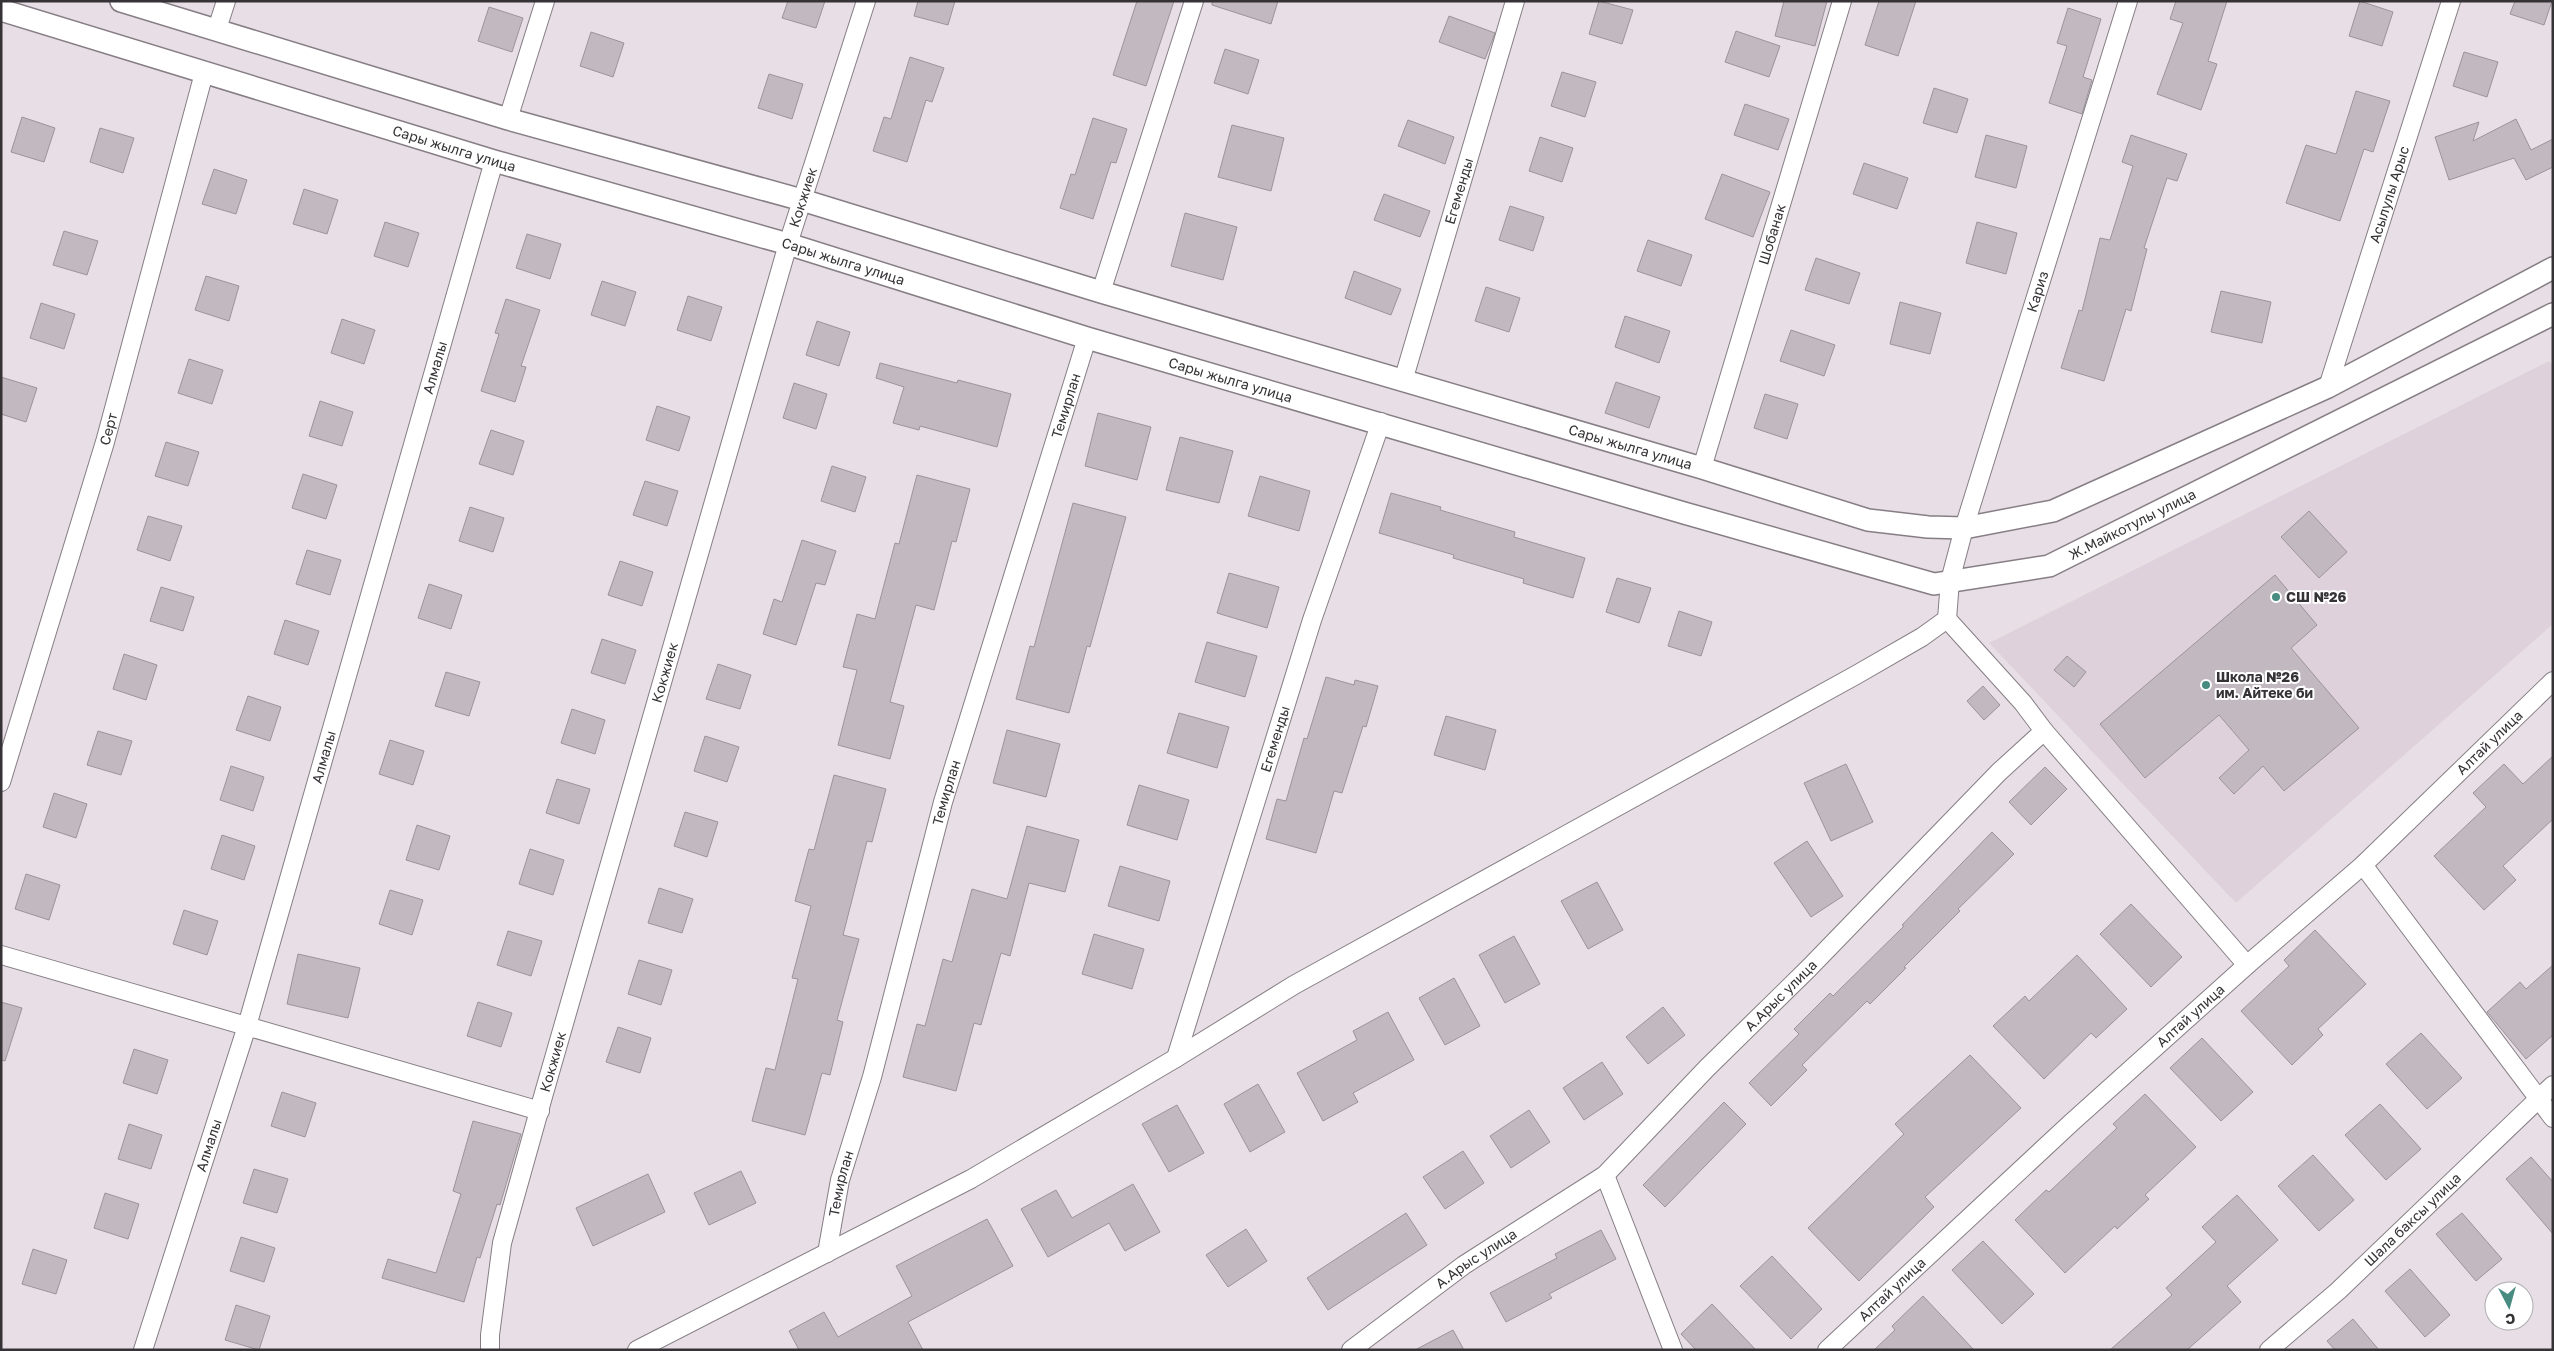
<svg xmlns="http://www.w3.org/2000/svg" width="2554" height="1351" font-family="'Golos Text',sans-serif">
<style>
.built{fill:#dfd1dc}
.building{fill:#c1b9bf;stroke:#9c949a}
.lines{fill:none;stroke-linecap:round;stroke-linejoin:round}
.minor-casing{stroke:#867e84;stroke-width:20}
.tertiary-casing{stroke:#867e84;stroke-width:24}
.minor{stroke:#fff;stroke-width:18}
.tertiary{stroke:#fff;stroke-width:21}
.poi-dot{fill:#478b81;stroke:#fff;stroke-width:2}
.labels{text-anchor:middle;stroke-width:4;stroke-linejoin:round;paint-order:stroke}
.street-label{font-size:14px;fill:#363336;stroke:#fff}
.poi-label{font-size:14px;font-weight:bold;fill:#363336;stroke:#fff;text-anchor:start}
</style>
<rect width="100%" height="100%" fill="#e7dfe5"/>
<!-- built -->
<path class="built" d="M2549 361 2553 365V624L2236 903 1989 643Z"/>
<!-- building -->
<g class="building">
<path d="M788 1H825L816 28 782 18Z"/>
<path d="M918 1H955L948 25 914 16Z"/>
<path d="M1137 1H1174L1146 86 1113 75Z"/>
<path d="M1212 1H1278L1271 24 1212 5Z"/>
<path d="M1599 1 1633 10 1622 44 1589 34Z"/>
<path d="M1784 1H1827L1815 46 1775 36Z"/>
<path d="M1879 1H1916L1898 56 1865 45Z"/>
<path d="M2176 1H2227L2208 61 2217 64 2201 110 2157 94 2183 23 2170 19Z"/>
<path d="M2360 1 2393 12 2382 46 2349 36Z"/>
<path d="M2515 1H2552L2544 25 2510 14Z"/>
<path d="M489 7 523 18 512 52 478 41Z"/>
<path d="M2068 8 2101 19 2083 77 2092 80 2082 114 2049 103 2067 46 2057 43Z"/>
<path d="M1449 16 1495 33 1485 59 1439 42Z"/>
<path d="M1736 31 1780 46 1769 77 1725 62Z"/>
<path d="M591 32 624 43 613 77 580 66Z"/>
<path d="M1225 49 1259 60 1248 94 1214 83Z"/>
<path d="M2464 52 2498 62 2487 97 2453 86Z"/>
<path d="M910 57 944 68 932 102 926 100 907 162 873 151 884 117 891 119Z"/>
<path d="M1562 72 1596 82 1585 117 1551 106Z"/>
<path d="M769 74 803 84 792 119 758 108Z"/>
<path d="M1934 88 1968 99 1957 133 1923 123Z"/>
<path d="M2356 91 2390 101 2373 152 2364 149 2340 221 2286 203 2306 145 2336 154Z"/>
<path d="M1745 104 1789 119 1778 150 1734 135Z"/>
<path d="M22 117 55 128 44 162 11 152Z"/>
<path d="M1093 118 1127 129 1116 163 1111 162 1093 219 1060 208 1071 174 1075 175Z"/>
<path d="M2516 119 2531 150 2553 139V167L2526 180 2514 158 2449 180 2435 137 2479 122 2473 141Z"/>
<path d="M1408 120 1454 137 1445 164 1398 146Z"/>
<path d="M1232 125 1284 138 1271 191 1218 177Z"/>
<path d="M100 128 134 138 123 173 90 162Z"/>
<path d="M1986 135 2027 146 2016 188 1975 177Z"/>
<path d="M2131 135 2187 154 2177 181 2167 178 2144 248 2147 249 2131 311 2126 309 2104 381 2061 368 2079 310 2082 311 2100 238 2110 240 2133 166 2122 162Z"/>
<path d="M1540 137 1573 148 1562 182 1529 171Z"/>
<path d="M1864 163 1908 178 1897 209 1853 194Z"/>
<path d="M214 169 247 180 236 214 202 204Z"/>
<path d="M1722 174 1770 192 1753 237 1705 219Z"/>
<path d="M304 189 338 200 327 234 293 224Z"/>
<path d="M1384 194 1430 211 1420 237 1374 220Z"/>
<path d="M1510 206 1544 217 1533 251 1499 240Z"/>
<path d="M1185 213 1237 227 1223 280 1171 266Z"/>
<path d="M385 222 419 233 408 267 374 256Z"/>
<path d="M1977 222 2017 233 2006 274 1966 263Z"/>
<path d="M64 231 98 241 87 275 53 265Z"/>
<path d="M527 234 561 244 550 279 516 268Z"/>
<path d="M1648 240 1692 255 1681 286 1637 271Z"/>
<path d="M1816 258 1860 273 1849 304 1805 290Z"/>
<path d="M1354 271 1401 289 1391 315 1345 298Z"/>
<path d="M206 276 239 286 229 321 195 310Z"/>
<path d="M602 281 636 292 625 326 591 315Z"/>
<path d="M1486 287 1520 298 1509 332 1475 321Z"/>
<path d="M2221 291 2271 302 2262 343 2211 332Z"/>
<path d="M688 296 722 307 711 341 677 330Z"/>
<path d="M506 299 540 310 521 366 526 367 515 402 481 391 499 334 495 333Z"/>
<path d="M1900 302 1941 313 1930 354 1890 344Z"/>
<path d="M41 303 75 314 64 349 30 338Z"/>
<path d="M1625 316 1670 331 1659 363 1615 347Z"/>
<path d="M342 319 375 330 364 364 331 353Z"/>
<path d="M817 321 850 332 839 366 806 355Z"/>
<path d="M1791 330 1835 345 1824 376 1780 361Z"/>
<path d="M189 359 223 370 212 404 178 393Z"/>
<path d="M880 363 957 383 958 380 1011 394 997 447 920 426 919 430 893 423 904 387 876 378Z"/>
<path d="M1 377 37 388 26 422 1 414Z"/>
<path d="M1616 382 1660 397 1649 428 1605 413Z"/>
<path d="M794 383 827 394 816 429 783 418Z"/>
<path d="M1765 394 1798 404 1787 439 1754 428Z"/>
<path d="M320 401 353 412 342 446 309 436Z"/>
<path d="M657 406 690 417 679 451 646 440Z"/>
<path d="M1098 413 1151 427 1137 480 1085 466Z"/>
<path d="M491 430 524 441 513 475 479 464Z"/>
<path d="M1180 437 1233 451 1219 503 1166 490Z"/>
<path d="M166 442 199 452 188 486 155 476Z"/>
<path d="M832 466 866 477 855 512 821 501Z"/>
<path d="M303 474 337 485 326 519 292 508Z"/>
<path d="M917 475 970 489 956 542 952 541 934 610 916 605 890 702 904 706 890 759 838 745 857 670 843 667 857 614 875 619 895 543 899 544Z"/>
<path d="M1260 476 1310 491 1299 531 1248 516Z"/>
<path d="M645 481 678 491 667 526 633 515Z"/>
<path d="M1391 493 1441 507 1440 510 1515 532 1514 537 1585 558 1573 598 1523 583 1524 579 1453 558 1454 555 1379 533Z"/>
<path d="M1073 503 1126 517 1090 647 1087 646 1069 713 1016 699 1030 646 1034 647Z"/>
<path d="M470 507 504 518 493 552 459 541Z"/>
<path d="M2309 511 2347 552 2319 578 2281 537Z"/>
<path d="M148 516 182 526 170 561 137 550Z"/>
<path d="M802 540 836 551 825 585 816 583 796 645 763 634 774 599 782 602Z"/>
<path d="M307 550 341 560 330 595 296 584Z"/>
<path d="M620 561 653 572 642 606 608 595Z"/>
<path d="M1229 573 1279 587 1267 628 1217 613Z"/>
<path d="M2275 575 2317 625 2291 648 2359 728 2284 791 2263 766 2234 794 2219 778 2249 750 2219 715 2145 778 2100 724Z"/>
<path d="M1617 578 1651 588 1639 623 1606 612Z"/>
<path d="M429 584 462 595 451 629 418 618Z"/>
<path d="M161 587 194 597 183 631 150 621Z"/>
<path d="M1679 611 1712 622 1701 656 1668 646Z"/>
<path d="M285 620 319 631 308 665 274 654Z"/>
<path d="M602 639 636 650 625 684 591 673Z"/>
<path d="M1207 642 1257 656 1245 697 1195 682Z"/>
<path d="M124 654 157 665 146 700 113 689Z"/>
<path d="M2067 656 2086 672 2074 687 2054 670Z"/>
<path d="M718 664 751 675 740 709 706 699Z"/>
<path d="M446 672 480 682 469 716 435 706Z"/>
<path d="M1326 677 1354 685 1355 680 1378 686 1366 727 1363 726 1342 793 1334 791 1316 853 1266 839 1277 799 1286 801 1304 738 1307 739Z"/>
<path d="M1983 686 2000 705 1984 720 1967 701Z"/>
<path d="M248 696 281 707 270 741 236 730Z"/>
<path d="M572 709 605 720 595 754 561 743Z"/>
<path d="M1179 713 1229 727 1217 768 1167 753Z"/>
<path d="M1446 716 1496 730 1485 770 1434 755Z"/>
<path d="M1007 730 1060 744 1046 797 993 783Z"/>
<path d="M98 731 132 741 121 775 87 765Z"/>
<path d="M705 736 739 747 727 782 694 771Z"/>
<path d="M390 740 424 751 413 785 379 774Z"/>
<path d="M2553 756V819L2503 866 2516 880 2484 910 2434 856 2486 807 2473 793 2504 764 2523 784Z"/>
<path d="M1846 764 1873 822 1831 841 1804 783Z"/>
<path d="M231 766 264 777 253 811 220 800Z"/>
<path d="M2045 767 2067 789 2031 825 2009 802Z"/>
<path d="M834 775 886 789 872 842 867 841 843 935 859 939 837 1020 843 1022 830 1075 822 1073 805 1135 752 1121 766 1068 775 1070 798 979 792 978 811 906 795 901 809 849 814 850Z"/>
<path d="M557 779 590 789 579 824 546 813Z"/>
<path d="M1139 785 1189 800 1177 840 1127 825Z"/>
<path d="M54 793 87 804 76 838 43 827Z"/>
<path d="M685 812 718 822 707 857 674 846Z"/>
<path d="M417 825 450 836 439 870 406 860Z"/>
<path d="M1027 826 1079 840 1065 892 1029 883 1010 956 1001 953 981 1025 974 1023 956 1091 903 1077 917 1024 925 1026 943 959 952 962 972 889 1007 899Z"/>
<path d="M1992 832 2014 854 1958 909 1960 911 1904 967 1906 968 1870 1004 1867 1001 1802 1065 1807 1070 1771 1106 1749 1083 1799 1034 1794 1029 1830 993 1833 996 1904 926 1902 925Z"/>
<path d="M222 835 255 846 244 880 211 869Z"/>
<path d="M1807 841 1843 896 1811 917 1774 863Z"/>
<path d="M530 849 564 860 553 895 519 884Z"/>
<path d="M1120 866 1170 881 1159 921 1108 906Z"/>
<path d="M26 874 60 885 49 920 15 909Z"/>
<path d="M1597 882 1623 930 1588 949 1561 901Z"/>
<path d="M659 888 693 899 682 933 648 923Z"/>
<path d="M390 890 423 900 412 935 379 924Z"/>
<path d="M2131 904 2182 957 2151 987 2100 934Z"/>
<path d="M184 910 218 921 207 955 173 944Z"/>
<path d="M2315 930 2366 984 2318 1029 2323 1035 2292 1065 2241 1011 2289 966 2284 960Z"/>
<path d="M508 931 542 941 531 976 497 965Z"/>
<path d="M1094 934 1144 949 1132 989 1082 974Z"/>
<path d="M1514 936 1540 984 1505 1003 1479 955Z"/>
<path d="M298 954 360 968 348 1018 287 1004Z"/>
<path d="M2077 955 2127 1009 2096 1038 2091 1033 2044 1079 1993 1026 2025 996 2029 1001Z"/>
<path d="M639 960 672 970 661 1005 628 994Z"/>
<path d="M2553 965V1035L2526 1059 2487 1012 2520 982 2526 989Z"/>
<path d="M1454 978 1480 1026 1445 1045 1419 998Z"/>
<path d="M1 1002 22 1008 5 1061 1 1060Z"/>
<path d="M478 1002 512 1013 501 1047 467 1036Z"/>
<path d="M1663 1007 1685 1035 1648 1064 1626 1037Z"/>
<path d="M1388 1012 1414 1060 1353 1093 1358 1102 1323 1121 1297 1073 1357 1040 1353 1031Z"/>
<path d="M618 1027 651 1038 640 1073 606 1062Z"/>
<path d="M2421 1033 2462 1078 2427 1109 2386 1064Z"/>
<path d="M2202 1038 2253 1092 2221 1121 2170 1068Z"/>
<path d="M134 1049 168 1060 157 1094 123 1083Z"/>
<path d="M1970 1055 2021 1108 1925 1197 1934 1207 1859 1281 1808 1228 1904 1134 1895 1124Z"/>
<path d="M1602 1062 1623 1094 1584 1120 1563 1088Z"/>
<path d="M1258 1084 1285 1132 1250 1152 1224 1104Z"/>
<path d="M282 1092 316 1103 305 1137 271 1126Z"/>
<path d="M2145 1094 2196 1147 2145 1195 2149 1199 2117 1229 2115 1226 2065 1273 2015 1220 2046 1190 2049 1192 2117 1128 2113 1124Z"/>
<path d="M1724 1102 1746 1124 1665 1207 1643 1185Z"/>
<path d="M2380 1104 2421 1149 2386 1180 2345 1135Z"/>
<path d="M1177 1105 1204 1153 1169 1172 1142 1124Z"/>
<path d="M1529 1110 1550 1142 1511 1168 1490 1136Z"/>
<path d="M473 1121 521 1134 500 1205 497 1204 480 1258 477 1257 464 1302 382 1278 388 1259 436 1273 461 1194 453 1191Z"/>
<path d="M129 1124 162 1135 151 1169 118 1159Z"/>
<path d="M1463 1151 1484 1183 1445 1209 1423 1177Z"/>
<path d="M2313 1155 2354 1200 2319 1231 2278 1186Z"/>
<path d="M2531 1157 2553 1182V1234L2506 1179Z"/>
<path d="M254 1169 288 1179 277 1213 243 1203Z"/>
<path d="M741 1171 756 1203 709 1225 694 1193Z"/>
<path d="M648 1174 665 1212 593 1246 576 1208Z"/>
<path d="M1133 1184 1160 1232 1125 1251 1109 1223 1048 1257 1021 1209 1056 1190 1072 1218Z"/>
<path d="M105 1193 139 1204 128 1239 94 1228Z"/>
<path d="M2237 1195 2278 1240 2227 1286 2241 1302 2187 1350H2110L2172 1295 2166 1288 2216 1242 2202 1227Z"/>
<path d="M1406 1213 1427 1245 1328 1310 1307 1278Z"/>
<path d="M2462 1213 2502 1259 2476 1281 2436 1234Z"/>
<path d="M987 1219 1013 1266 908 1322 923 1350H799L789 1331 824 1312 838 1337 912 1296 896 1266Z"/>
<path d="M1246 1229 1267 1261 1228 1287 1206 1255Z"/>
<path d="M1601 1230 1616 1259 1549 1294 1552 1298 1506 1322 1490 1293 1557 1258 1555 1254Z"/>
<path d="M241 1237 275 1248 264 1282 230 1271Z"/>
<path d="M1983 1241 2034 1294 2002 1324 1952 1270Z"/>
<path d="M33 1249 67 1260 56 1294 22 1284Z"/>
<path d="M1772 1256 1822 1309 1791 1339 1740 1286Z"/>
<path d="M2410 1269 2450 1315 2425 1337 2385 1291Z"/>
<path d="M1923 1296 1974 1350H1874L1895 1330 1892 1326Z"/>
<path d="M1712 1304 1756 1350H1696L1681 1334Z"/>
<path d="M236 1305 270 1316 259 1350 225 1340Z"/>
<path d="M2353 1319 2379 1350H2335L2327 1341Z"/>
<path d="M1453 1330 1464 1350H1415Z"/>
</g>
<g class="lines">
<!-- minor casing -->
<g class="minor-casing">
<g id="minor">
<path d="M217 29 226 1"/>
<path d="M508 119 545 1"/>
<path d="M1101 292 1194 1"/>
<path id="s1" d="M1403 381 1515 1"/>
<path id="s2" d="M2328 387 2451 1"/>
<path id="s3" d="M1702 468 1842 1"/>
<path d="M2044 731 2247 965"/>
<path id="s4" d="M1 782 105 442 204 73"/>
<path d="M2363 865 2553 1118"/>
<path d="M1 955 540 1111"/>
<path id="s5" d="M1176 1058 1312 620 1381 422"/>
<path d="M1605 1175 1673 1350"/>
<path id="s6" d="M827 1253 840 1180 872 1077 943 802 1087 338"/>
<path id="s7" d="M143 1350 247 1026 494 161"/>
<path id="s8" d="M490 1350V1335L502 1243 544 1093 788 244 866 1"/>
<path d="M637 1350 971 1179 1176 1058 1294 985 1856 675 1922 637 1947 619"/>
<path id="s9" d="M1351 1350 1464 1265 1605 1175 1707 1068 1809 968 1999 772 2044 731 2023 703 1947 619 1950 581 1964 528 2128 1"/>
<path id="s10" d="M1827 1350 2071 1123 2247 965 2363 865 2553 681"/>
<path id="s11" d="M2269 1350 2338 1291 2553 1085"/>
</g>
</g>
<!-- tertiary casing -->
<g class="tertiary-casing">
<g id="tertiary">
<path id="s12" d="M121 1 508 119 802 200 1101 292 1702 468 1868 520 1928 527 1964 528 2053 511 2328 387 2553 268"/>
<path id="s13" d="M1 10 494 161 788 244 1087 338 1684 513 1934 584 2049 566 2553 314"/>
</g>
</g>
<!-- minor -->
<use href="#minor" class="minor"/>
<!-- tertiary -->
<use href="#tertiary" class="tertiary"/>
</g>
<!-- markers -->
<g class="poi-dot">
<circle cx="2276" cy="597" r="5"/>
<circle cx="2206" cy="685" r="5"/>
</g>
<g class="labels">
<!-- street labels -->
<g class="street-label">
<text dy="5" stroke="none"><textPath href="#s13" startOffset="474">Сары жылга улица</textPath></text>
<text dy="5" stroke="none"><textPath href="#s1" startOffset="198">Егеменды</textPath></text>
<text dy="5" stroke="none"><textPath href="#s2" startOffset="202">Асылулы Арыс</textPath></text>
<text dy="5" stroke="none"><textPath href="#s8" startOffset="1196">Кокжиек</textPath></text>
<text dy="5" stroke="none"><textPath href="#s3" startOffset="244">Шобанак</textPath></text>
<text dy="5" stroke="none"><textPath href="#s13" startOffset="879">Сары жылга улица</textPath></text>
<text dy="5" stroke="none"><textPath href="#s9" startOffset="1422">Кариз</textPath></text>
<text dy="5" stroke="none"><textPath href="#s7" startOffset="1025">Алмалы</textPath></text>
<text dy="5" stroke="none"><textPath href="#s13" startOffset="1284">Сары жылга улица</textPath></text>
<text dy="5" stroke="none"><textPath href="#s6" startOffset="881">Темирлан</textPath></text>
<text dy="5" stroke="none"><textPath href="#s4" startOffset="369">Серт</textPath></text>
<text dy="5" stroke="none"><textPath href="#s12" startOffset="1574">Сары жылга улица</textPath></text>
<text dy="5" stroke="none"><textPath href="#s13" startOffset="2226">Ж.Майкотулы улица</textPath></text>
<text dy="5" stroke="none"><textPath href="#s8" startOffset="701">Кокжиек</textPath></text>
<text dy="5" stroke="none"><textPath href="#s5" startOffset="334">Егеменды</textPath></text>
<text dy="5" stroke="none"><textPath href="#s10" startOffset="899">Алтай улица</textPath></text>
<text dy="5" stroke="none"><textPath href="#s7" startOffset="620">Алмалы</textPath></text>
<text dy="5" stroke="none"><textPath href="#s6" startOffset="476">Темирлан</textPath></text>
<text dy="5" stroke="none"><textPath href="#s9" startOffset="560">А.Арыс улица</textPath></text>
<text dy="5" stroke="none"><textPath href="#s10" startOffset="494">Алтай улица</textPath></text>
<text dy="5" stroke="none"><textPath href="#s8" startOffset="296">Кокжиек</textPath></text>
<text dy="5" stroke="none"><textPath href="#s7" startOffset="215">Алмалы</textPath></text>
<text dy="5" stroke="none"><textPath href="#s6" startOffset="71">Темирлан</textPath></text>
<text dy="5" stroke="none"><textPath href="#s11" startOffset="194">Шала баксы улица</textPath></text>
<text dy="5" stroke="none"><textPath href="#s9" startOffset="155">А.Арыс улица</textPath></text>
<text dy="5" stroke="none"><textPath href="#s10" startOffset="89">Алтай улица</textPath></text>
</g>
<!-- poi labels -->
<g class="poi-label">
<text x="2286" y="602">СШ №26</text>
<text x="2216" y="682">Школа №26<tspan x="2216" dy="16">им. Айтеке би</tspan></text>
</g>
</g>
<!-- border -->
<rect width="2554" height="1351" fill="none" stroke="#363336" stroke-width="5"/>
<!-- north arrow -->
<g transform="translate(2509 1306) rotate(174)"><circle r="24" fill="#ffffff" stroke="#afadaf"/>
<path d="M0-4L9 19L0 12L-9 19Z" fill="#478b81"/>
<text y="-8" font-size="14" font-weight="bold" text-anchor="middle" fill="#363336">С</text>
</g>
</svg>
